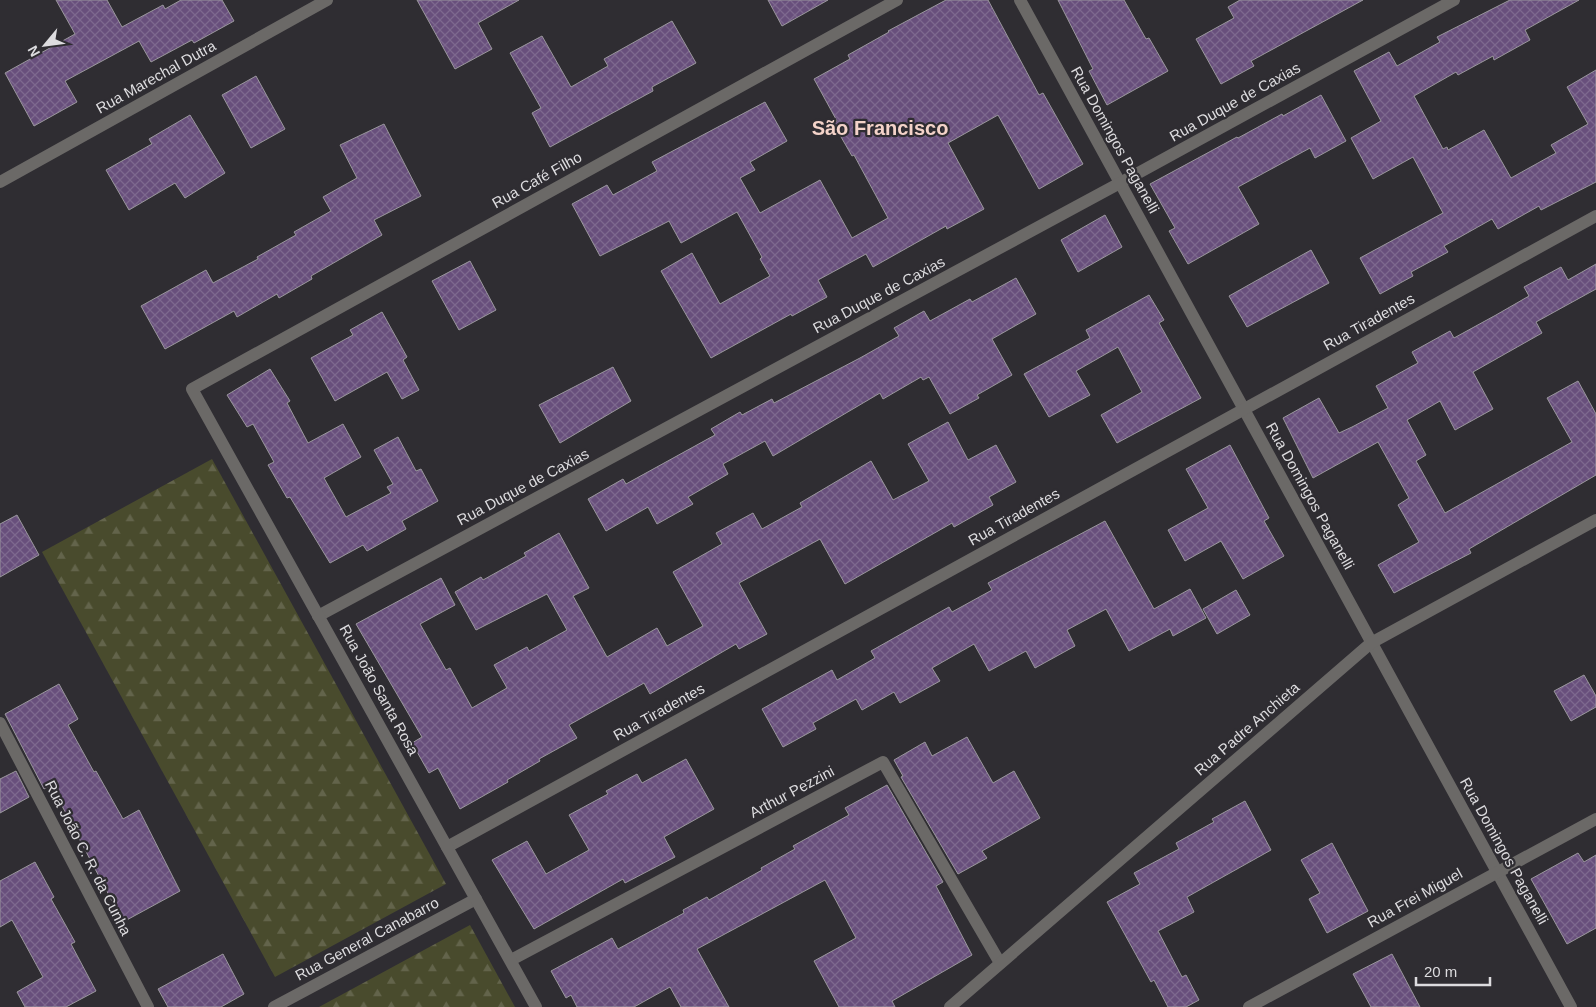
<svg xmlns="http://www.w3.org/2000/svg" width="1596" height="1007" font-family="Helvetica,sans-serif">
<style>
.forest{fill:url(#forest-firs)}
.building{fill:url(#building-cross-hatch);stroke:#9a979d}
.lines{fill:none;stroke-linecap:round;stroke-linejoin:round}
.minor{stroke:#6b6967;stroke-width:12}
.labels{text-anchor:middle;stroke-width:4.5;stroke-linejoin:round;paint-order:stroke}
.street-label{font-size:15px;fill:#dddcdf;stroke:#2f2d32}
.district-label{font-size:20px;font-weight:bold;fill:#f4d3c9;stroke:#2f2d32}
</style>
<defs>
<pattern id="forest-firs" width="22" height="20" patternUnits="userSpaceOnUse" patternTransform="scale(1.25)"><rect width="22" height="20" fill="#494b2d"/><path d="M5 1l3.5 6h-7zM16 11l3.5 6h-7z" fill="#63644b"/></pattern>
<pattern id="building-cross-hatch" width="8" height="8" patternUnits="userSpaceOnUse" patternTransform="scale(1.25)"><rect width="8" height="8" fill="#684f7c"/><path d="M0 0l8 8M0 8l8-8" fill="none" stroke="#7d688e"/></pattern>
</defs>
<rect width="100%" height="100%" fill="#2f2d32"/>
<!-- forest -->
<g class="forest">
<path d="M212 459 446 884 275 977 42 552Z"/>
<path d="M470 925 515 1007H319Z"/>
</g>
<!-- building -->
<g class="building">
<path d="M56 0H107L122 27 163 5 165 9 181 0H222L234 21 194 43 192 40 151 62 139 41 65 81 77 102 34 126 5 73 75 34Z"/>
<path d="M417 0H519L478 23 492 49 455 69Z"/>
<path d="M768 0H828L782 26Z"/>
<path d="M946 0H988L1039 95 1043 93 1083 164 1039 189 998 115 948 143 984 209 947 229 946 226 873 267 866 254 818 280 827 297 792 316 791 314 711 358 661 271 692 253 720 304 770 276 760 259 762 257 737 212 681 243 669 221 600 256 572 204 607 185 613 195 657 171 652 162 765 102 787 141 750 162 755 170 740 178 760 213 820 180 852 238 888 218 854 155 852 156 833 123 837 121 814 79 850 59 848 55 889 32 888 31Z"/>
<path d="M1058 0H1124L1146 39 1149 38 1168 71 1107 105 1089 71 1093 69Z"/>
<path d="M1240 0H1363L1251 61 1254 66 1221 84 1196 39 1234 18 1228 7Z"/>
<path d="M1510 0H1579L1525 30 1530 40 1494 60 1493 56 1458 75 1456 72 1414 96 1443 149 1447 147 1448 150 1484 130 1511 178 1556 153 1551 145 1588 124 1567 87 1596 70V182L1541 210 1539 206 1498 229 1492 219 1444 246 1448 252 1411 272 1413 276 1380 294 1360 258 1443 213 1413 157 1373 179 1351 138 1381 121 1354 71 1389 52 1397 66 1440 42 1437 37Z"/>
<path d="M672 21 696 63 652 87 653 91 550 147 532 113 541 108 510 53 542 36 571 87 608 66 604 59Z"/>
<path d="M256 76 285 129 251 148 222 95Z"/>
<path d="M1321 95 1346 141 1315 158 1310 148 1238 187 1259 224 1188 264 1169 231 1175 228 1150 184 1237 137 1238 138 1282 114 1283 116Z"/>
<path d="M190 115 225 173 185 198 175 183 129 210 106 170 152 144 149 139Z"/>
<path d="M384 124 421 196 374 220 382 235 311 276 312 279 279 298 277 294 237 317 234 311 165 349 141 306 206 270 213 283 258 259 257 257 296 235 294 232 331 211 323 197 357 178 340 145Z"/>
<path d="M1105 215 1122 247 1078 272 1061 240Z"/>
<path d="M1311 250 1329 283 1247 327 1229 296Z"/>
<path d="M470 261 496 310 459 330 432 281Z"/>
<path d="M1596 264V289L1536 322 1542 333 1473 372 1493 409 1455 430 1440 401 1407 420 1426 455 1416 461 1445 513 1572 442 1547 398 1578 381 1596 414V475L1469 549 1471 553 1394 593 1378 565 1419 542 1398 505 1409 498 1378 442 1313 478 1283 418 1319 398 1339 433 1352 427 1388 408 1376 386 1418 363 1412 352 1450 331 1454 338 1496 315 1529 296 1524 287 1561 267 1568 280Z"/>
<path d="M1016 278 1036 314 992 339 1012 375 977 395 979 398 950 414 929 377 923 380 921 377 883 399 880 393 773 456 765 441 723 464 728 474 688 497 693 504 657 524 648 507 606 531 588 499 623 479 626 484 715 435 711 429 740 412 742 415 772 399 774 403 860 358 899 336 894 328 924 311 930 321 970 299 972 302Z"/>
<path d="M1149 295 1164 320 1159 323 1201 398 1117 443 1101 415 1142 392 1118 347 1076 371 1090 395 1049 417 1024 374 1090 338 1086 330Z"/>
<path d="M382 312 407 357 403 360 419 390 402 399 387 372 335 401 311 358 353 335 350 330Z"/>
<path d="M613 367 631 401 560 443 539 405Z"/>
<path d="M270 369 290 401 287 403 308 443 343 424 361 457 324 478 346 517 391 493 387 487 393 484 374 450 398 437 416 471 421 469 438 501 402 521 406 529 367 551 363 545 330 563 290 497 287 498 268 465 274 462 253 424 247 427 227 395Z"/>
<path d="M948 422 968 460 996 445 1016 482 989 497 993 505 954 527 952 523 845 584 820 539 739 583 767 634 739 649 736 644 650 694 644 683 569 725 577 738 539 759 540 761 507 780 508 782 460 809 438 768 429 773 412 743 422 737 356 624 441 578 455 605 420 624 446 670 450 668 472 708 507 688 494 665 527 647 529 651 567 630 547 594 476 630 455 592 481 577 483 580 526 556 524 553 559 533 589 588 573 596 607 657 657 628 667 646 703 626 673 572 722 544 716 533 753 513 762 529 802 507 800 503 871 461 893 500 929 481 908 444Z"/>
<path d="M1230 445 1269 518 1264 521 1284 556 1243 579 1221 541 1185 561 1168 530 1208 508 1186 469Z"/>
<path d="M17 515 39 555 0 577V524Z"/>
<path d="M1105 521 1154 609 1190 589 1206 618 1173 636 1170 629 1129 651 1106 609 1067 630 1075 646 1035 668 1026 651 989 671 974 644 932 668 940 681 900 703 894 692 862 710 856 699 813 723 816 729 783 747 762 709 832 670 837 680 875 658 871 651 949 607 952 612 992 590 988 583Z"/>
<path d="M1236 590 1250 615 1217 634 1203 609Z"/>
<path d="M1584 675 1596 696V707L1571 721 1554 691Z"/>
<path d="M59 684 78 719 68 725 94 772 96 771 123 819 139 810 180 891 123 922 51 785 44 789 5 714Z"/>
<path d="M967 737 993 783 1014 771 1040 818 982 851 987 858 958 874 901 777 903 776 894 760 925 742 932 756Z"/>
<path d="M686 759 714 809 664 837 675 857 625 883 623 879 534 929 492 860 527 841 546 874 589 850 569 815 608 794 606 791 637 774 642 783Z"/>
<path d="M16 771 29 797 0 813V779Z"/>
<path d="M887 785 943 882 936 886 972 955 892 1001 895 1007H839L814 961 856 938 825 880 697 949 729 1007H681L670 987 634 1007H577L571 995 566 998 551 971 612 938 618 949 684 913 683 910 707 897 709 900 762 870 761 868 795 849 793 846 849 815 845 808Z"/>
<path d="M1245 801 1271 850 1187 897 1194 912 1158 931 1182 977 1186 975 1199 1000 1186 1007H1168L1154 980 1151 982 1107 902 1140 884 1134 873 1179 849 1176 843 1214 822 1212 819Z"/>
<path d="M1332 843 1368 911 1327 933 1309 899 1320 893 1301 860Z"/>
<path d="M1578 853 1584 862 1596 855V928L1567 944 1531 879Z"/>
<path d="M35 862 54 897 51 899 75 942 71 944 96 991 66 1007H25L17 992 43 977 12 920 0 927V881Z"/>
<path d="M223 954 244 994 221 1007H168L158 989Z"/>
<path d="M1392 954 1420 1007H1371L1353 974Z"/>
</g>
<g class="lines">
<!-- minor -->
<g class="minor">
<path d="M1020 0 1571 1007"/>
<path d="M0 182 327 0"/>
<path d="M318 616 1120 183 1454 0"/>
<path d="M0 723 148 1007"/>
<path d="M447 847 1596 216"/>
<path d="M511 960 883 762 1000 963"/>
<path d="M274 1007 476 899"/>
<path d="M536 1007 192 389 897 0"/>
<path d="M950 1007 1371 643 1596 520"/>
<path d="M1249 1007 1596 819"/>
</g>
</g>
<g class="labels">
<!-- street labels -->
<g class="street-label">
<text transform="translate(156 77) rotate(-29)" y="5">Rua Marechal Dutra</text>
<text transform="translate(1235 102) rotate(-29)" y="5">Rua Duque de Caxias</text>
<text transform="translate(1115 140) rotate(61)" y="5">Rua Domingos Paganelli</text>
<text transform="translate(537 180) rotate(-29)" y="5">Rua Café Filho</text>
<text transform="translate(879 295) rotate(-28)" y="5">Rua Duque de Caxias</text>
<text transform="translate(1369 322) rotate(-29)" y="5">Rua Tiradentes</text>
<text transform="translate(523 487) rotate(-28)" y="5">Rua Duque de Caxias</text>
<text transform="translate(1310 496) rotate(61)" y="5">Rua Domingos Paganelli</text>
<text transform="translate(1014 517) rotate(-29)" y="5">Rua Tiradentes</text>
<text transform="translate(379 690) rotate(61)" y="5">Rua João Santa Rosa</text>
<text transform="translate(659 712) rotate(-29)" y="5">Rua Tiradentes</text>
<text transform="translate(1247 729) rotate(-41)" y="5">Rua Padre Anchieta</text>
<text transform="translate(792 792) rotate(-28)" y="5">Arthur Pezzini</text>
<text transform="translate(1504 851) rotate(61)" y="5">Rua Domingos Paganelli</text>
<text transform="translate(88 858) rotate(63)" y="5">Rua João C. R. da Cunha</text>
<text transform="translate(1415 898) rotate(-29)" y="5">Rua Frei Miguel</text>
<text transform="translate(367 939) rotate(-28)" y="5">Rua General Canabarro</text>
</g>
<!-- district labels -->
<g class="district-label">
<text x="880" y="135">São Francisco</text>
</g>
</g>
<!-- north arrow -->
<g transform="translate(45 45) rotate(241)" stroke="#2f2d32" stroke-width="4" paint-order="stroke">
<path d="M0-4L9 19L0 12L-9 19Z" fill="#dddcdf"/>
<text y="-8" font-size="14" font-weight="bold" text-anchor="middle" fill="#dddcdf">N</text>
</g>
<!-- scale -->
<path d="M1416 977v8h74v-8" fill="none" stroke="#dddcdf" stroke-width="2.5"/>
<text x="1424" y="977" font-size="15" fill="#dddcdf" stroke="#2f2d32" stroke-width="4" paint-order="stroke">20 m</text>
</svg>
